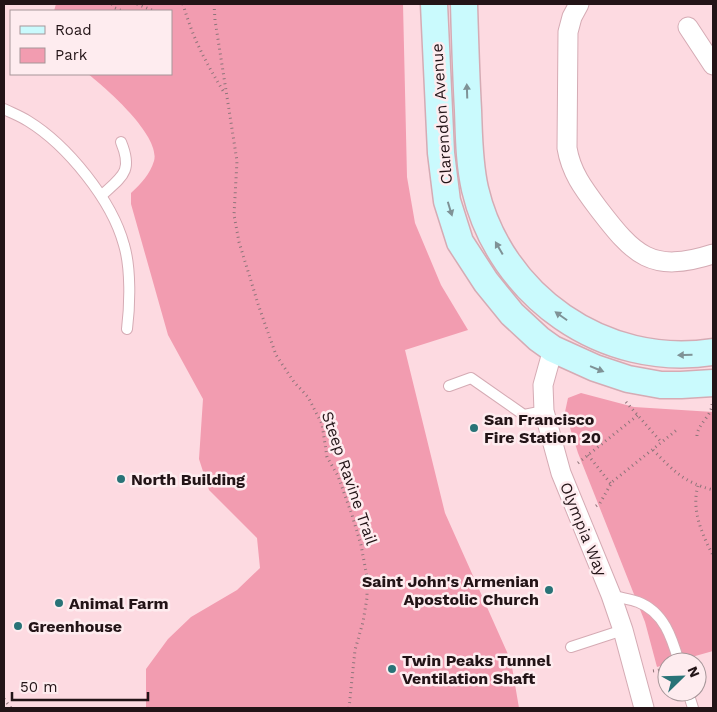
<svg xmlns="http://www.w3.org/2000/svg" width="717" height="712" font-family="'Work Sans',sans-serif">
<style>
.green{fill:#f29cb0}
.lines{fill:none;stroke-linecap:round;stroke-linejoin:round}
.lane-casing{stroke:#d5abb4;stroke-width:12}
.street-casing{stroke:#d5abb4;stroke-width:21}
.secondary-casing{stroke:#d5abb4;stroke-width:29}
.path{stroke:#8e757a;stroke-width:3;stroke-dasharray:1 4;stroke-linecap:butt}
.lane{stroke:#fff;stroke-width:10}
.street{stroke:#fff;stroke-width:19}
.secondary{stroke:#cafafd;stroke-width:26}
.oneway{fill:#7f9296}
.poi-dot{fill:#297377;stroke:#feecef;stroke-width:2}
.labels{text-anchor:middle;stroke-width:5;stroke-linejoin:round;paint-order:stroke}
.street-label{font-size:16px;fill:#231417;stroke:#feecef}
.poi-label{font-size:16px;font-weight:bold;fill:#231417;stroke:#feecef;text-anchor:start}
</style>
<rect width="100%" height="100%" fill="#fddae1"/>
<!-- green -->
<g class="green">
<path d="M56 4H403L407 177 415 223 441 285 468 330 405 350 445 513 511 661 519 708H146V669L168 639 191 617 237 590 260 568 257 538 209 490 199 459 203 399 168 335 131 204V193C141 184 150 174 154 161 161 136 106 88 88 74H171V11H54Z"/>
<path d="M581 393 634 407 713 412V651L674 662H667V664L657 667 645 622 578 453 565 412 568 398Z"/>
</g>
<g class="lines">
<!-- lane casing -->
<g class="lane-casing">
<g id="lane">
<path d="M4 109C12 113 20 116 28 121 67 145 112 200 124 245 131 268 130 305 127 329"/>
<path d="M102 195C123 176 133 171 121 142"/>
<path d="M449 386 471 378 524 415 544 411"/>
<path d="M611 595C620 598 630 599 638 602 664 612 672 638 679 662"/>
<path d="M571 647 623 630"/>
<path d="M688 692 693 708"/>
</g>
</g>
<!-- street casing -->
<g class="street-casing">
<g id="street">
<path d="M579 4 572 17 568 32 567 148C571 172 583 188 598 208 634 255 651 274 713 254"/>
<path d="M688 27 713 65"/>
<path d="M553 349 543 385 544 411 561 473 611 595 623 630 644 708"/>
</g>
</g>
<!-- secondary casing -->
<g class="secondary-casing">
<g id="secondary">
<path d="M434 4 441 153 447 201 460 242 486 282 512 314 539 339 553 349 595 368 628 379 661 385H681L713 383"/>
<path d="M464 4C465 39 466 74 468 110 469 136 469 163 475 189 500 296 604 369 713 352"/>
</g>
</g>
<!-- path -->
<g class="path">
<path d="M112 4 115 8 122 11"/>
<path d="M137 4 154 11"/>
<path d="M183 4C193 39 206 63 225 94"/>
<path d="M214 4 215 20 237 161 234 215 239 242 259 307 276 355 294 382 308 397 322 424 327 457 338 476 352 515 361 545 367 577V598L363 622 355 650 349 708"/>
<path d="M626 402 662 443"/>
<path d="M697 436C698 423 712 416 712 404"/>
<path d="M653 450C674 471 683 482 713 490"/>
<path d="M588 455 611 484"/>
<path d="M578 463 638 415"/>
<path d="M698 486C691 509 702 535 713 555"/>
<path d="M596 506 600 503 612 482 678 429"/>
<path d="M653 671 660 670 662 679 667 677"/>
<path d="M4 699 11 708"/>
</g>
<!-- lane -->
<use href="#lane" class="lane"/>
<!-- street -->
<use href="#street" class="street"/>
<!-- secondary -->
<use href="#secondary" class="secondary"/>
</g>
<!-- one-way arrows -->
<defs><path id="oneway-solid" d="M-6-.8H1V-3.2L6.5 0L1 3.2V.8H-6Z" transform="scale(1.25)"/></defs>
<g class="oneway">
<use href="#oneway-solid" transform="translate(467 91) rotate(-92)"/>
<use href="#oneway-solid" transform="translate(450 209) rotate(73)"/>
<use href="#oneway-solid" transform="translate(499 248) rotate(-120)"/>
<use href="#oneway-solid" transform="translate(561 316) rotate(-145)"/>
<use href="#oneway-solid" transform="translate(685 355) rotate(179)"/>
<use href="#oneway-solid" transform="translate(597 369) rotate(22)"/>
</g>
<!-- markers -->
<g class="poi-dot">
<circle cx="474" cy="428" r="5"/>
<circle cx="121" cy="479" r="5"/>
<circle cx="549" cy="590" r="5"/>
<circle cx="59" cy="603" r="5"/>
<circle cx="18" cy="626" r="5"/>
<circle cx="392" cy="669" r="5"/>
</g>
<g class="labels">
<!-- street labels -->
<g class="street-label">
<text transform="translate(441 114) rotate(-94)" y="6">Clarendon Avenue</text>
<text transform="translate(350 478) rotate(71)" y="6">Steep Ravine Trail</text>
<text transform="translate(584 529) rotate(68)" y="6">Olympia Way</text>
</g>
<!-- poi labels -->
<g class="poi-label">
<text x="484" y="425">San Francisco<tspan x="484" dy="18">Fire Station 20</tspan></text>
<text x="131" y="485">North Building</text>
<text x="539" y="587" text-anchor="end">Saint John's Armenian<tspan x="539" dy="18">Apostolic Church</tspan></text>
<text x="69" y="609">Animal Farm</text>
<text x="28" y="632">Greenhouse</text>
<text x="402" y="666">Twin Peaks Tunnel<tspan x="402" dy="18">Ventilation Shaft</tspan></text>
</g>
</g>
<!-- border -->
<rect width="717" height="712" fill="none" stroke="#231417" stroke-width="10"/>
<!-- legend -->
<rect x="10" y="10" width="162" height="65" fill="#feecef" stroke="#a69699"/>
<rect x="20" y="26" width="25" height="8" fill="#cafafd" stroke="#a69699"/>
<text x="55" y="35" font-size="15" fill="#231417">Road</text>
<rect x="20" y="48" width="25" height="15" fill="#f29cb0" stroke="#a69699"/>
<text x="55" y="60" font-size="15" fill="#231417">Park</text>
<!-- north arrow -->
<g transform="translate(682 677) rotate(67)"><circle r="24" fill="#feecef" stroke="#a69699"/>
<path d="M0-4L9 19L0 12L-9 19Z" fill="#297377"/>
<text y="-8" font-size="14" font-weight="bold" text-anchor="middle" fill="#231417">N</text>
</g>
<!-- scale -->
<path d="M12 692v8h136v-8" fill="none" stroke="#231417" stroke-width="2.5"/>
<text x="20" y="692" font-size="15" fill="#231417" stroke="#feecef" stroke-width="4" paint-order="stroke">50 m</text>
</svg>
